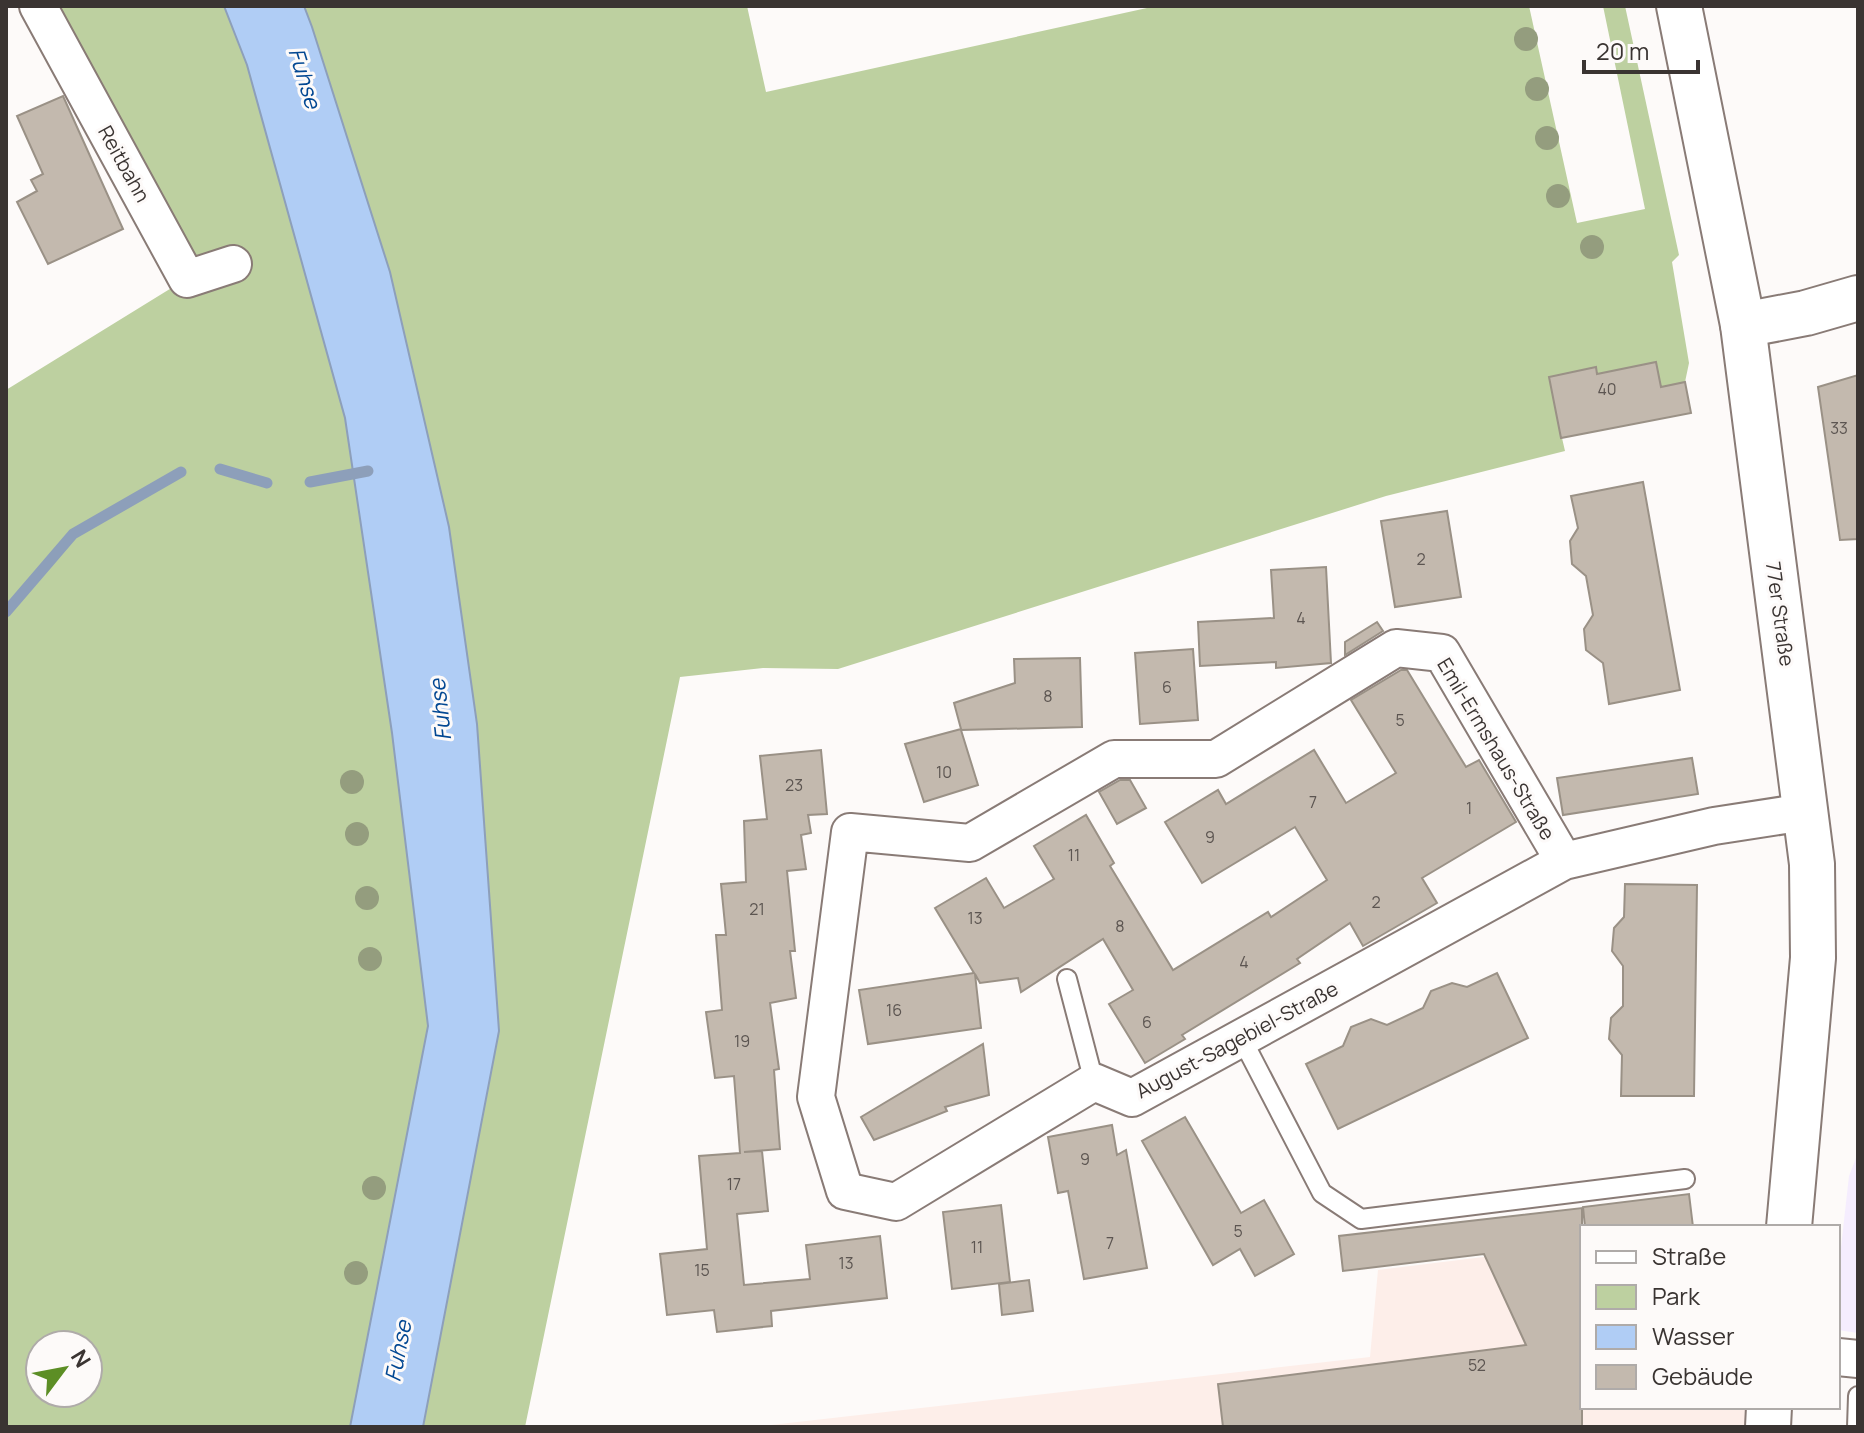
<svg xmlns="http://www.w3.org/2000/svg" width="1864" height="1433" font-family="Manrope,sans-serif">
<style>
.built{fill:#fdeee9}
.education{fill:#f5edfe}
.green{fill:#bdd0a0;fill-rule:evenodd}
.water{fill:#b0cdf5;stroke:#8d9fba;stroke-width:2}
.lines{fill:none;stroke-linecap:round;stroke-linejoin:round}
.stream{stroke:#8d9fba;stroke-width:11}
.building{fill:#c3b9ae;stroke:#9a9186;stroke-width:2}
.service-casing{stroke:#897b76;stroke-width:22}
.minor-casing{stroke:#897b76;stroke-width:40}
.tertiary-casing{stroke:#897b76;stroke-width:48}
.service{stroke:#fff;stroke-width:18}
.minor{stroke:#fff;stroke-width:36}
.tertiary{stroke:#fff;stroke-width:44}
.tree{fill:#949d7e}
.labels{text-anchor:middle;stroke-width:6;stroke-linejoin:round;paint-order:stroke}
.number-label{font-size:16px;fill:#5c5551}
.street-label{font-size:20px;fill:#3a3432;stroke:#fdfaf9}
.water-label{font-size:22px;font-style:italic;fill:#034893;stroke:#fdfaf9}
</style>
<rect width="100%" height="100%" fill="#fdfaf9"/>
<!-- built -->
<path class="built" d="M1582 1245V1407H1761L1759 1427H754L1370 1357 1378 1270Z"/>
<!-- education -->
<path class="education" d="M1858 1153V1333L1838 1330V1274L1849 1176Z"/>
<!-- green -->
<g class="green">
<path d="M44 6H224L247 65 345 418 392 733 428 1026 350 1427H6V390L186 279ZM40 1345H88V1393H40Z"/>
<path d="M304 6H747L766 92 1156 6H1529L1577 223 1645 209 1603 6H1625L1679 255 1672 262 1689 363 1685 382 1691 413 1562 438 1565 451 1386 496 838 669 763 668 680 677 525 1427H423L499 1031 449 527 390 272Z"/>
</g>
<!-- water -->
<path class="water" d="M224 6H304L312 27 390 272 449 527 477 724 499 1031 423 1427H350L428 1026 392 733 345 418 247 65Z"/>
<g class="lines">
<!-- stream -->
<g class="stream">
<path d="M220 469 267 483"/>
<path d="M310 482 368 471"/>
<path d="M6 612 73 534 181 472"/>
</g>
</g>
<!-- building -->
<g class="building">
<path d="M63 96 123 229 48 264 17 202 37 191 31 180 43 174 17 116Z"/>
<path d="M1656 362 1661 387 1685 382 1691 413 1561 438 1549 377 1596 367 1597 374Z"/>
<path d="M1858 375V539L1840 540 1818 387Z"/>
<path d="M1643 482 1680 690 1609 704 1603 663 1586 650 1584 629 1593 615 1586 576 1572 564 1570 541 1578 528 1571 496Z"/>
<path d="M1447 511 1461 597 1395 607 1381 521Z"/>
<path d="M1326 567 1331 663 1276 668V662L1200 666 1198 622 1274 618 1271 570Z"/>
<path d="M1377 622 1383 631 1345 655V642Z"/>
<path d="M1193 649 1198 720 1140 724 1135 653Z"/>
<path d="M1080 658 1082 727 961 730 978 785 924 802 905 744 961 729 954 703 1015 683 1014 659Z"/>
<path d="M1401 670H1407L1466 767 1479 760 1516 822 1422 878 1437 903 1363 946 1350 923 1297 959 1300 963 1182 1035 1185 1039 1145 1063 1109 1004 1133 990 1103 939 1021 992 1018 978 980 983 975 974 981 1028 868 1044 859 990 974 973 935 908 986 878 1004 908 1054 879 1034 846 1086 815 1114 863 1110 866 1173 970 1268 912 1271 917 1327 880 1295 827 1202 883 1165 822 1218 790 1226 804 1314 750 1346 803 1396 773 1351 700Z"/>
<path d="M821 750 827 814 808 815 811 833 801 835 806 869 787 871 795 951H790L796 998 770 1003 779 1069 774 1070 780 1149 744 1152 762 1151 768 1211 737 1214 744 1285 810 1279 806 1245 880 1236 887 1298 771 1311 772 1326 717 1332 714 1310 667 1315 660 1254 707 1249 699 1156 740 1153 734 1076 715 1078 706 1012 722 1010 716 935H726L721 884 746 882 744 821 767 819 760 756Z"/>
<path d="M1692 758 1698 794 1563 815 1557 778Z"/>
<path d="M1120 780H1130L1146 808 1117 824 1099 792Z"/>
<path d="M1625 884 1697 885 1694 1096H1621L1622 1055 1609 1039 1611 1018 1623 1006V966L1612 951 1614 928 1624 917Z"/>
<path d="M1497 973 1528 1038 1338 1129 1306 1064 1343 1046 1351 1027 1371 1019 1387 1025 1423 1008 1431 991 1452 983 1467 987Z"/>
<path d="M983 1044 989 1095 945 1107 947 1111 874 1140 861 1117Z"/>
<path d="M1185 1117 1241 1213 1264 1200 1294 1254 1255 1276 1240 1249 1213 1265 1142 1141Z"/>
<path d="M1112 1125 1117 1155 1126 1150 1147 1268 1084 1279 1068 1191 1058 1193 1048 1137Z"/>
<path d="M1689 1194 1693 1227H1585L1583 1207Z"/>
<path d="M1001 1205 1010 1282 952 1289 943 1212Z"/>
<path d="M1582 1208V1427H1223L1218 1384 1526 1345 1484 1254 1343 1271 1339 1236Z"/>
<path d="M1029 1280 1033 1311 1002 1315 999 1284Z"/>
</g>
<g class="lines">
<!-- service casing -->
<g class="service-casing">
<g id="service">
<path d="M1067 979 1094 1082"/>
<path d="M1242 1039 1322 1193 1361 1219 1685 1179"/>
<path d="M1857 1427 1858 1396"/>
</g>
</g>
<!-- minor casing -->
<g class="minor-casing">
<g id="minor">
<path d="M38 6 187 279 233 264"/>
<path d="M1564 861 1442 653 1396 648 1216 759H1114L970 843 850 832 816 1097 845 1191 896 1202 1094 1082 1132 1098 1564 861 1714 826 1805 812"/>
<path d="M1838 1357 1858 1359"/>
</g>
</g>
<!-- tertiary casing -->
<g class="tertiary-casing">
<g id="tertiary">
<path d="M1679 6 1743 325 1812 864 1813 958 1789 1227"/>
<path d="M1743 325 1806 313 1858 298"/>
<path d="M1768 1427 1769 1407"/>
</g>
</g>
<!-- service -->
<use href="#service" class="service"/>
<!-- minor -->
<use href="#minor" class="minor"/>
<!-- tertiary -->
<use href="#tertiary" class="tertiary"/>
</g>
<!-- trees -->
<g class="tree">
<circle cx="1526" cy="39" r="12"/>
<circle cx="1537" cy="89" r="12"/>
<circle cx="1547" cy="138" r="12"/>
<circle cx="1558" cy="196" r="12"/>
<circle cx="1592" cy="247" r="12"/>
<circle cx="352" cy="782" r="12"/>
<circle cx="357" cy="834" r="12"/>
<circle cx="367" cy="898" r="12"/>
<circle cx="370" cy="959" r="12"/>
<circle cx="374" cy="1188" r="12"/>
<circle cx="356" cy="1273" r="12"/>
</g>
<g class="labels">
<!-- number labels -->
<g class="number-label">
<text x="1607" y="395">40</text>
<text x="1839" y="434">33</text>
<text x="1421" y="565">2</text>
<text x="1301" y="624">4</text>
<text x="1167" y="693">6</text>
<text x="1048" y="702">8</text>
<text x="1400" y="726">5</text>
<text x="944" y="778">10</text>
<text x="794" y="791">23</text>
<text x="1313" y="808">7</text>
<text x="1469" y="814">1</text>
<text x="1210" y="843">9</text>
<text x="1074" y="861">11</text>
<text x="1376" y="908">2</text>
<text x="757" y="915">21</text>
<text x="975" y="924">13</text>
<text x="1120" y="932">8</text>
<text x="1244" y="968">4</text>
<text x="894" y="1016">16</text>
<text x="1147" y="1028">6</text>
<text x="742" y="1047">19</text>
<text x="1085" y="1165">9</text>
<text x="734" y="1190">17</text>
<text x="1238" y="1237">5</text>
<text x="1110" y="1249">7</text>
<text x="977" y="1253">11</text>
<text x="846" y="1269">13</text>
<text x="702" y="1276">15</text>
<text x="1477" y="1371">52</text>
</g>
<!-- street labels -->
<g class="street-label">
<text transform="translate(124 164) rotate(61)" y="7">Reitbahn</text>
<text transform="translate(1780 614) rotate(82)" y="7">77er Straße</text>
<text transform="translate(1496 749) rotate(59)" y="7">Emil-Ermshaus-Straße</text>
<text transform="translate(1237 1040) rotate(-28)" y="7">August-Sagebiel-Straße</text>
</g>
<!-- water labels -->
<g class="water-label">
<text transform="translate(305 78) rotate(73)" y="8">Fuhse</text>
<text transform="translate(440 710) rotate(-96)" y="8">Fuhse</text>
<text transform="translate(398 1351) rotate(-79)" y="8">Fuhse</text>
</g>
</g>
<!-- border -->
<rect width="1864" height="1433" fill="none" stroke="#3a3432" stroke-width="16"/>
<!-- legend -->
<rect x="1580" y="1225" width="260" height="184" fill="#fdfaf9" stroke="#afaba9" stroke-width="2"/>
<rect x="1596" y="1251" width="40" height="12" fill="#ffffff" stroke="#afaba9" stroke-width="2"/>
<text x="1652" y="1265" font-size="24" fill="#3a3432">Straße</text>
<rect x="1596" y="1285" width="40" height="24" fill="#bdd0a0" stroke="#afaba9" stroke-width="2"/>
<text x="1652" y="1305" font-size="24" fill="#3a3432">Park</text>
<rect x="1596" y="1325" width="40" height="24" fill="#b0cdf5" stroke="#afaba9" stroke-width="2"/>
<text x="1652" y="1345" font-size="24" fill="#3a3432">Wasser</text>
<rect x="1596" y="1365" width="40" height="24" fill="#c3b9ae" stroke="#afaba9" stroke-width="2"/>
<text x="1652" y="1385" font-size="24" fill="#3a3432">Gebäude</text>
<!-- north arrow -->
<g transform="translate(64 1369) rotate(58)"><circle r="38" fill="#fdfaf9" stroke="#afaba9" stroke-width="2"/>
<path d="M0-6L14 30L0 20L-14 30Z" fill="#5c8e25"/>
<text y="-12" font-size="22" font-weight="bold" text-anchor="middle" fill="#3a3432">N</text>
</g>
<!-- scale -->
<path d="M1584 60v12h114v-12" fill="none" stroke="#3a3432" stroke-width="4"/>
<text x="1596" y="60" font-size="24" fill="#3a3432" stroke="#fdfaf9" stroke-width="6" paint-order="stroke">20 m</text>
</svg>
